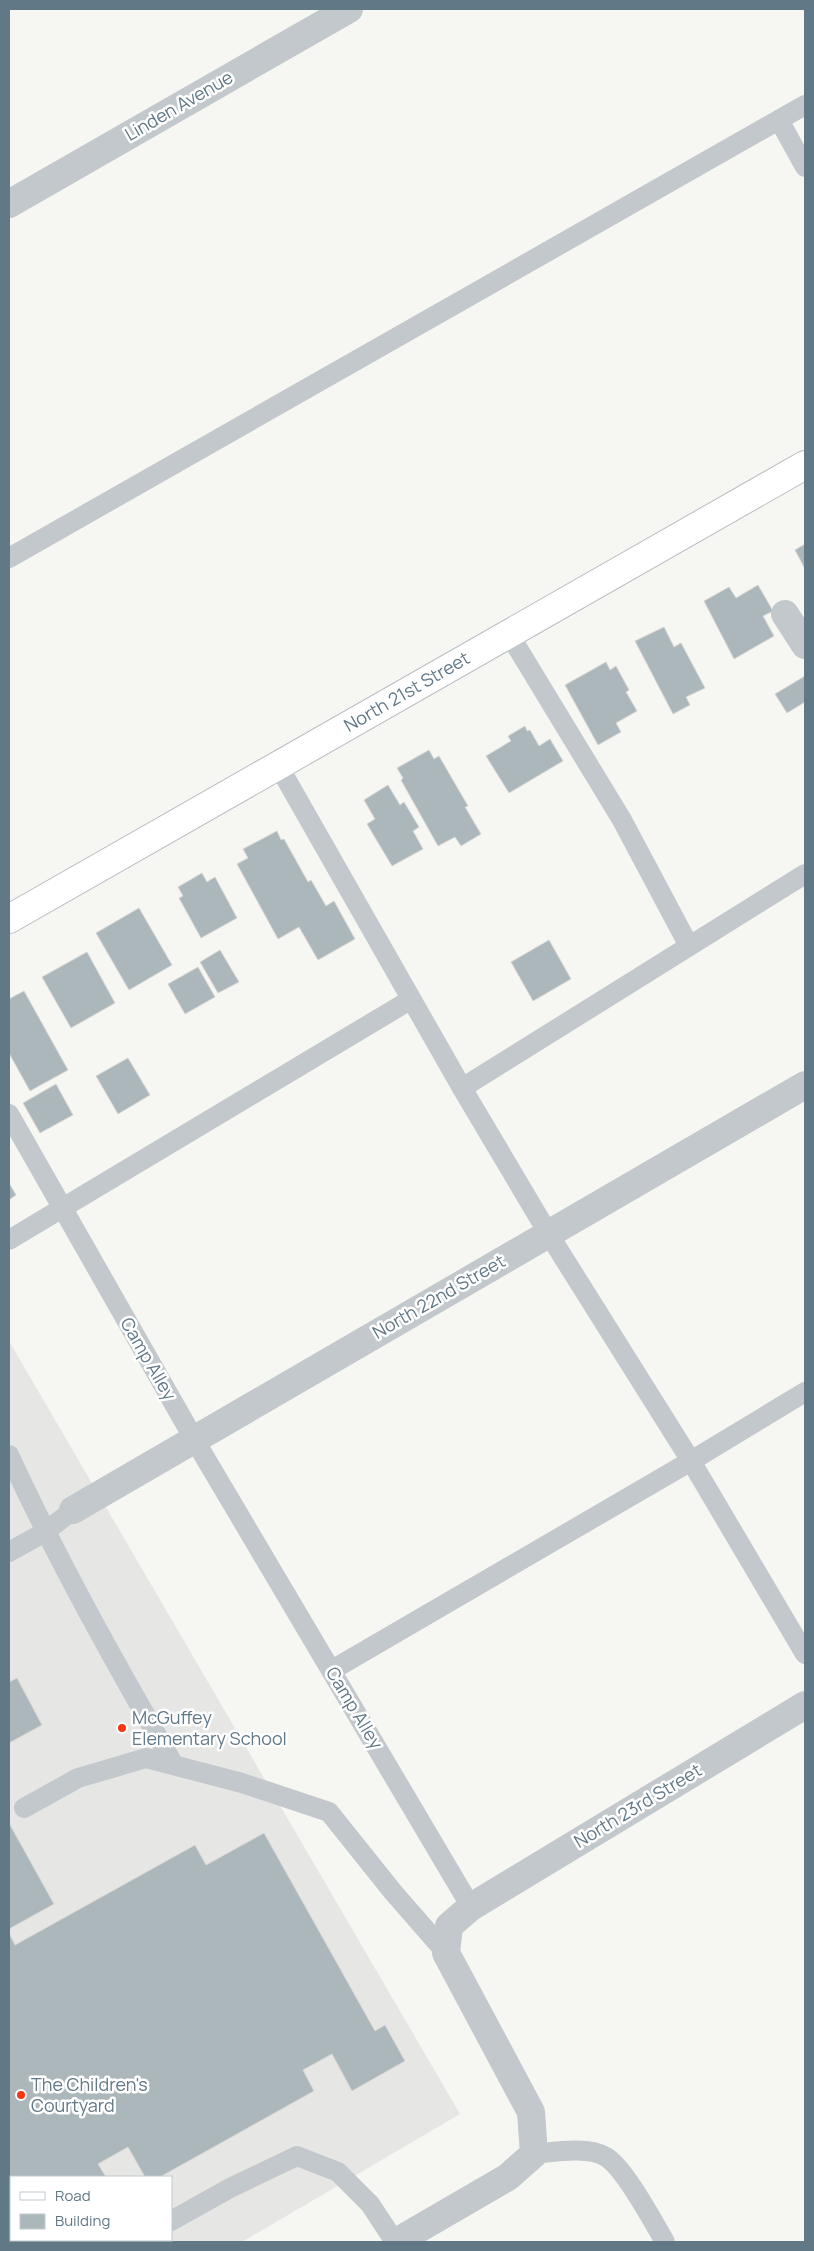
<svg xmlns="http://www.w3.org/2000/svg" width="814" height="2251" font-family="Manrope,sans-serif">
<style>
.built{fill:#e6e7e5;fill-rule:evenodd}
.building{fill:#acb7bb;stroke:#d7d7d4}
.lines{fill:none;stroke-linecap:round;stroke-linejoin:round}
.secondary-casing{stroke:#b7bdc1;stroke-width:30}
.service{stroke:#c2c8cb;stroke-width:20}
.minor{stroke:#c2c8cb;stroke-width:28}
.secondary{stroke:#fff;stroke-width:28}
.poi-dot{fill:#f53712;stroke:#fff;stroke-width:2}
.labels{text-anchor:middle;stroke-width:5;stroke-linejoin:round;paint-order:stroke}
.street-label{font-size:18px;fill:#617886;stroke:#fff}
.poi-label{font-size:18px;fill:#617886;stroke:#fff;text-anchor:start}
</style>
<rect width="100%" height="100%" fill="#f6f6f2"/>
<!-- built -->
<path class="built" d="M9 1341 460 2114 242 2242H9ZM11 2177H171V2240H11Z"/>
<!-- building -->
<g class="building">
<path d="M805 544V569L795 550Z"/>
<path d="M758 585 773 611 763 616 774 636 734 659 704 601 729 587 736 598Z"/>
<path d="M664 627 674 647 681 643 705 688 686 697 690 705 673 714 635 641Z"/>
<path d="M606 662 610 670 616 666 629 690 626 692 637 711 616 723 621 732 598 745 565 685Z"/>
<path d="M805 676V702L787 713 775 694Z"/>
<path d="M525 726 527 731 530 730 539 746 550 739 563 761 509 793 486 756 511 741 508 736Z"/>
<path d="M429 750 434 759 439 756 468 806 465 807 481 834 461 846 455 837 438 846 401 780 403 778 397 768Z"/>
<path d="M388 785 400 805 404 802 419 827 413 831 423 849 392 866 367 824 375 819 364 800Z"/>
<path d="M277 831 281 840 284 839 308 882 311 880 326 906 334 901 355 939 318 960 299 927 278 939 237 864 248 858 243 849Z"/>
<path d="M202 873 207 882 215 877 237 918 201 938 179 898 183 896 178 887Z"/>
<path d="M139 908 172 965 129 990 96 933Z"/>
<path d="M549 940 571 979 533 1001 511 962Z"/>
<path d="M220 950 239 982 218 993 200 962Z"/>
<path d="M87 952 115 1003 71 1028 42 977Z"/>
<path d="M198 967 215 997 185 1014 168 984Z"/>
<path d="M24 991 68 1070 30 1091 9 1053V999Z"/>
<path d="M128 1058 150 1095 118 1114 96 1076Z"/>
<path d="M56 1084 73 1115 40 1133 23 1103Z"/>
<path d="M9 1183 16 1195 9 1200Z"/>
<path d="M17 1678 42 1725 9 1743V1682Z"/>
<path d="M9 1823 54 1904 9 1929Z"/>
<path d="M264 1833 375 2031 385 2025 405 2061 352 2091 332 2054 303 2070 314 2091 160 2177H145L128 2147 98 2164 106 2177H11V2240H44L45 2241 9 2242V1933L15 1945 195 1845 206 1865Z"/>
</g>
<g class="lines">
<!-- secondary casing -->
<g class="secondary-casing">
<path id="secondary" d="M9 919 805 465"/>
</g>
<!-- service -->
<g class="service">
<path d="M779 120 805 167"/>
<path d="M9 558 805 105"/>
<path d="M509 634 622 820 689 946"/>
<path d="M278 765 462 1088 548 1233 691 1461 805 1654"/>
<path d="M462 1088 805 874"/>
<path d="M9 1114 194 1439 471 1907"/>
<path d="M9 1240 410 1000"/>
<path d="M9 1455C58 1561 115 1663 174 1765"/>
<path d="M9 1552 45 1532 73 1510"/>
<path d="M332 1670 691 1461 805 1392"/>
<path d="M24 1808 78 1778 146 1758 242 1783 329 1812 393 1892 448 1955"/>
<path d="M534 2154C555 2152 588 2146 606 2157 624 2167 654 2223 665 2242"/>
<path d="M171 2221 230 2188 297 2156 338 2172 370 2204 395 2242"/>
<path d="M133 2242 137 2240"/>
</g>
<!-- minor -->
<g class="minor">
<path d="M9 204 349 9"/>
<path d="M785 614 805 645"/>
<path d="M73 1510 805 1085"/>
<path d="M396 2242 508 2177 534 2154 531 2112 446 1953 449 1926 471 1907 805 1705"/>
</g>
<!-- secondary -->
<use href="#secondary" class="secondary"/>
</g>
<!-- markers -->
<g class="poi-dot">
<circle cx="122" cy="1728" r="5"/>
<circle cx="21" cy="2095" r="5"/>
</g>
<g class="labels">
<!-- street labels -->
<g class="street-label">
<text transform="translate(179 106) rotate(-30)" y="6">Linden Avenue</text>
<text transform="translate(407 692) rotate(-30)" y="6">North 21st Street</text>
<text transform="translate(439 1297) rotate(-30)" y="6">North 22nd Street</text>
<text transform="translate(148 1359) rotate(60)" y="6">Camp Alley</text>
<text transform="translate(354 1708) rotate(59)" y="6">Camp Alley</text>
<text transform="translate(638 1806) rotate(-31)" y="6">North 23rd Street</text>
</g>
<!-- poi labels -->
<g class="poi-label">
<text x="132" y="1724">McGuffey<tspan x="132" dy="21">Elementary School</tspan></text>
<text x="31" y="2091">The Children's<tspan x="31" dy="21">Courtyard</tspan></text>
</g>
</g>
<!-- border -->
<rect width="814" height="2251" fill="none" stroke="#617886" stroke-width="20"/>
<!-- legend -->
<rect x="10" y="2176" width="162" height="65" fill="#ffffff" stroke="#c0c9cf"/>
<rect x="20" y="2192" width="25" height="8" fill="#ffffff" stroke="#c0c9cf"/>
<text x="55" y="2201" font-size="15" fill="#617886">Road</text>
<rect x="20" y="2214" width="25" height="15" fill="#acb7bb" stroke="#c0c9cf"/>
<text x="55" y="2226" font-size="15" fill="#617886">Building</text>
</svg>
